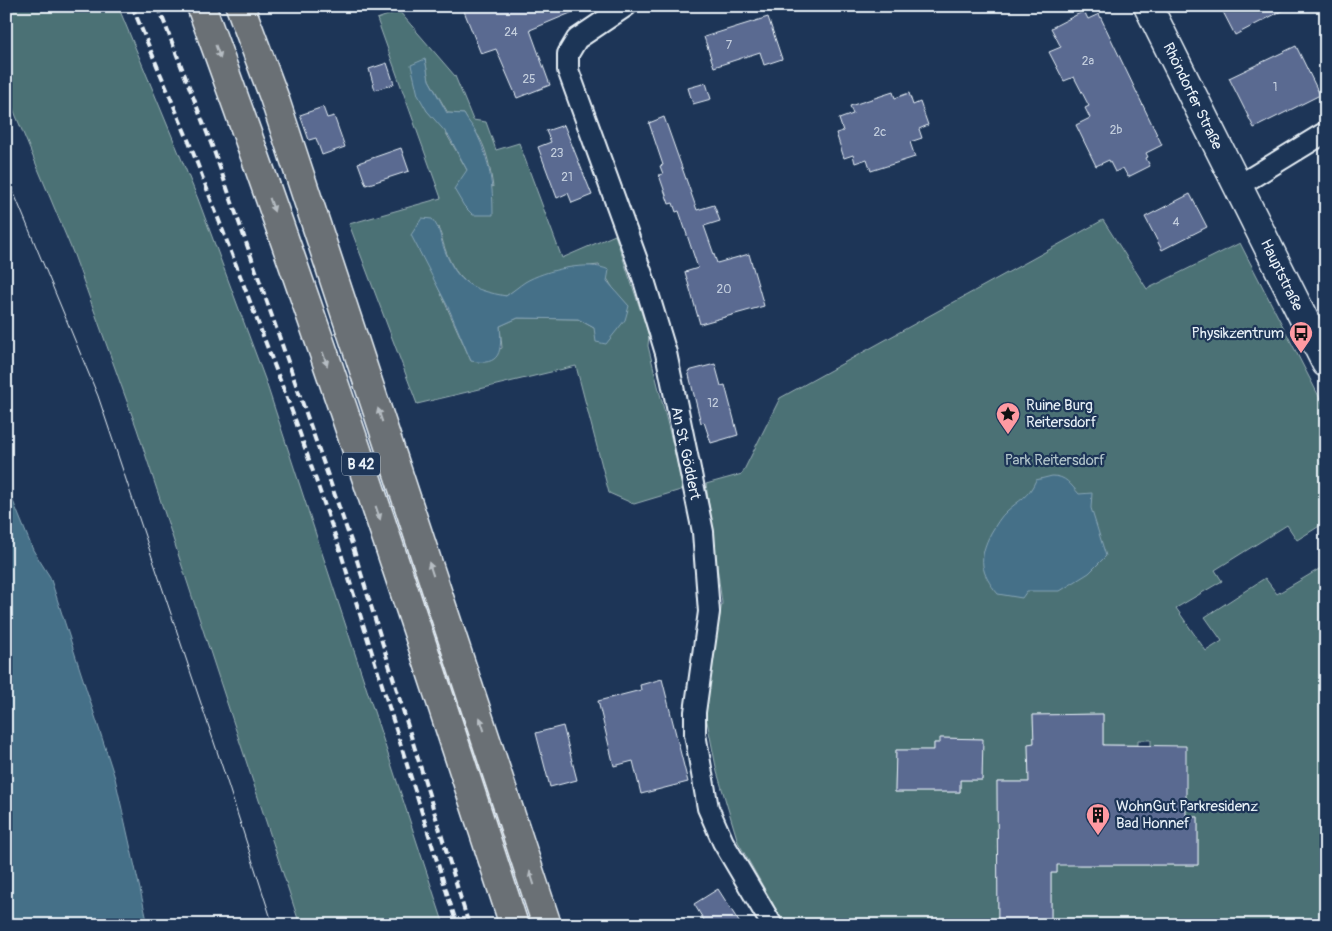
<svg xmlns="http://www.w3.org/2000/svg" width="1332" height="931" font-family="Pangolin,sans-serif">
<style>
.green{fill:#4b7174;stroke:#9ab1b6;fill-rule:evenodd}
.water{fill:#447088;stroke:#86a4b5}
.building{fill:#5a6a91;stroke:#e8f1f8}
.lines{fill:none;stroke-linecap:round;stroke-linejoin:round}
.street-casing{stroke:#e8f1f8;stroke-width:24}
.secondary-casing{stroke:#e8f1f8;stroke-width:31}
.highway-casing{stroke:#e8f1f8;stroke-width:31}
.street{stroke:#1d3557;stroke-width:20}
.secondary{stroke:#1d3557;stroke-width:28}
.highway{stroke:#6b7074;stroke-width:28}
.tram{stroke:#e8f1f8;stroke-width:1}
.rail{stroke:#e8f1f8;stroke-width:4;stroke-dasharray:8 4;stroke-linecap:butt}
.oneway{fill:#b6bdc3}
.labels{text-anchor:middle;stroke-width:4.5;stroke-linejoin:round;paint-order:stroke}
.number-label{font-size:12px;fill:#c4cfde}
.shield{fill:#1d3557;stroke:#abb9c8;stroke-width:1}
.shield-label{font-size:14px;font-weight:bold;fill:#e8f1f8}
.street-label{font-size:15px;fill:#e8f1f8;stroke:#1d3557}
.poi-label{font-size:15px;fill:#e8f1f8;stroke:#1d3557;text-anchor:start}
.park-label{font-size:15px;fill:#b1c4ca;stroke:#1d3557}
</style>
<rect width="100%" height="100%" fill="#1d3557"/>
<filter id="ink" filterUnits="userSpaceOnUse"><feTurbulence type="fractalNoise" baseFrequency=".02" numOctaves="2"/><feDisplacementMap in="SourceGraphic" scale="10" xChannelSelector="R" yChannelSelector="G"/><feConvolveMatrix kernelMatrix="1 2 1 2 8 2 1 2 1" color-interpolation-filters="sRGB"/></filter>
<g filter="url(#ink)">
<!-- green -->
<g class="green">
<path d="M6 6H118L198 199 265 379 444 925H300L137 429 74 255 6 92Z"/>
<path d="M399 11 455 76 473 120 486 122 496 150 519 143 562 258 615 235 649 335 648 346 684 489 634 504 609 493 576 366 417 404 349 224 441 198 377 19ZM425 60 429 80 448 113 464 114C467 121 471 125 475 131 487 146 490 169 493 187L467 170 442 126 427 111ZM439 227C446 257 454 280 483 292 490 295 499 295 506 296 539 272 560 269 599 265L617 295 629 306 594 328 578 319 518 318 500 326 502 348 471 361 438 287Z"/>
<path d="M1103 220 1147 289 1240 243 1326 410V522L1297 540 1287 525 1215 570 1222 581 1176 608 1206 651 1222 641 1205 617 1265 578 1277 594 1326 565V925H1051V873H1057V856L1080 865H1198V817H1186L1151 747V740H1138V745H1103V714L1033 715 1034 743 1028 744 1029 782H997L998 925H785L738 842 717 772 704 706 722 603 706 484 742 474 780 398ZM941 738 982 739V780H960V792H895L896 750H934V743H940Z"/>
</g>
<!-- water -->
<g class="water">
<path d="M425 59 429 80 447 113 464 114C468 122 474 127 477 134 490 161 493 185 493 215H473L464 206 454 189 467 170 449 136 427 111 418 95 411 65Z"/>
<path d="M422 218 432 219C441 229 440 239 445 251 458 284 473 290 506 296 513 291 519 286 525 282 545 270 589 260 609 270L607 281 629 306 625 320 606 344 596 342 594 328 578 319 518 318 500 326C502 351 501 367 471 361L449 309 411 235Z"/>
<path d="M1052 476C1066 476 1070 484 1079 494L1092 493 1091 508 1106 556 1089 573 1060 591H1027L1022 598 998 594C980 573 978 558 991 533 996 525 1000 517 1007 511 1020 499 1028 498 1036 480Z"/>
<path d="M6 484 33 550 50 577 115 778 148 925H6Z"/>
</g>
<!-- building -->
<g class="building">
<path d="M462 6H585V7L530 30 550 85 517 98 496 49 481 54Z"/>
<path d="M1220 6H1291L1235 35Z"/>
<path d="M1084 11 1088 19 1099 14 1162 145 1146 153 1148 157 1146 158 1150 166 1128 177 1123 168 1115 172 1109 160 1096 166 1076 125 1090 118 1085 108 1089 106 1074 77 1064 81 1049 52 1061 47 1051 28Z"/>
<path d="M768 17 782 59 764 65 760 52 714 67 704 37Z"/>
<path d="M1296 46 1320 95 1254 128 1229 78Z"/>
<path d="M387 63 394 84 375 90 369 69Z"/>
<path d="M706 83 711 99 693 104 688 88Z"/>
<path d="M893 92 895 98 909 93 913 105 920 102 928 125 919 129 922 138 910 142 915 157 871 171 867 159 855 163 853 155 844 158 836 133 843 131 839 119 853 114 850 106Z"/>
<path d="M323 107 327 118 334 116 345 147 322 155 316 138 309 140 300 115Z"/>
<path d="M664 117 697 210 714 205 720 221 704 226 717 263 749 254 764 306 700 324 685 272 698 268 679 211 676 212 673 203 669 204 659 175 663 174 660 166 663 165 649 123Z"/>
<path d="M564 125 592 195 572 203 568 193 557 198 538 147 551 142 546 131Z"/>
<path d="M401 148 409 171 366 185 358 163Z"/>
<path d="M1190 194 1207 227 1162 250 1145 217Z"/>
<path d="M715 364 721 386 725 385 738 435 711 443 704 422 701 423 688 371Z"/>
<path d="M662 679 688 782 641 794 633 761 614 766 598 701 641 690 640 685Z"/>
<path d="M1103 714V745L1186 746V817H1198V865H1057V873H1051V925H998L997 782H1029L1028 744 1034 743 1033 715Z"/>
<path d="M563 726 577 780 550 787 536 733Z"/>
<path d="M940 738 983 739 982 780H960V792H895L896 750H934V743H940Z"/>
<path d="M718 889 741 925H707L694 904Z"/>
</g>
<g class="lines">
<!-- street casing -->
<g class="street-casing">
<g id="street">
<path d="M626 6 577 39 568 54V70L643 277 666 353 703 532 709 612 695 712V734L708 808 723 842 772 925"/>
<path d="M1238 186 1326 132"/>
</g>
</g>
<!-- secondary casing -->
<g class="secondary-casing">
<path id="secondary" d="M1148 6 1326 363"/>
</g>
<!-- highway casing -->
<g class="highway-casing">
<g id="highway">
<path d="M201 6C312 310 414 617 514 925"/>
<path d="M240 6 274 97 547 925"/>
</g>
</g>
<!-- street -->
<use href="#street" class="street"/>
<!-- secondary -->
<use href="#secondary" class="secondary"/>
<!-- highway -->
<use href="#highway" class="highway"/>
<!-- tram -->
<path class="tram" d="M6 174 98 396 225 775 273 925"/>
<!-- rail -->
<g class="rail">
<path d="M132 6 189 142 296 422 339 547 457 925"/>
<path d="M158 6 214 151 352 544 469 925"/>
</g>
</g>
<!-- one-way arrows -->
<defs><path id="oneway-solid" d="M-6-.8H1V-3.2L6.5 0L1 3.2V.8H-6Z" transform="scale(1.25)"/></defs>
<g class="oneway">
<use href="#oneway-solid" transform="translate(218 52) rotate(70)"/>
<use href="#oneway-solid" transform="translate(272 205) rotate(71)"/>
<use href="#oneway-solid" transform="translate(325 359) rotate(71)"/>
<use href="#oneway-solid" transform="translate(380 415) rotate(-108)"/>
<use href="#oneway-solid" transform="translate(378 513) rotate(71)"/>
<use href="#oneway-solid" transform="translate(431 569) rotate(-108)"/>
<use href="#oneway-solid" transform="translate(482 724) rotate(-108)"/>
<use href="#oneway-solid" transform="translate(532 878) rotate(-108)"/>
</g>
</g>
<!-- icons -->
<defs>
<g id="bus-pin" transform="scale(1.25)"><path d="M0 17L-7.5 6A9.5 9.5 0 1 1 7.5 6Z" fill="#ff9aa2" stroke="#1d3557"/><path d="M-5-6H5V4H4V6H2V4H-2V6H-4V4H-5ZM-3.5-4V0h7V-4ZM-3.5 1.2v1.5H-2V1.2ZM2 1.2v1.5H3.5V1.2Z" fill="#111"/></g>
<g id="sight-pin" transform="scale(1.25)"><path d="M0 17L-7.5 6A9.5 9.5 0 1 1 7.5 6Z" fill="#ff9aa2" stroke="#1d3557"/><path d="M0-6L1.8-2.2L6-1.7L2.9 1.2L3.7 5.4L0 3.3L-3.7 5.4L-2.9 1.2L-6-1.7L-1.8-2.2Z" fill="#111"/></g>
<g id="building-pin" transform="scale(1.25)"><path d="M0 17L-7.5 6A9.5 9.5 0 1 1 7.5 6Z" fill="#ff9aa2" stroke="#1d3557"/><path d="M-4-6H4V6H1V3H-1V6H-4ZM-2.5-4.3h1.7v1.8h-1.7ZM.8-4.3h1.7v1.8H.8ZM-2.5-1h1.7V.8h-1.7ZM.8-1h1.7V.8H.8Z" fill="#111"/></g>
</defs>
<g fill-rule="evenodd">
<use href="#bus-pin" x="1301" y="333"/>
<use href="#sight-pin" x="1008" y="414"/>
<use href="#building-pin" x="1098" y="815"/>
</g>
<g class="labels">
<!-- number labels -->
<g class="number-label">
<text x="511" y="36">24</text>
<text x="729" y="49">7</text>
<text x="1088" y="65">2a</text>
<text x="529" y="83">25</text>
<text x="1275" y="91">1</text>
<text x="1116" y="134">2b</text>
<text x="880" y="136">2c</text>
<text x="557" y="157">23</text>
<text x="567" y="181">21</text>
<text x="1176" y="226">4</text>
<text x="724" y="293">20</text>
<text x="713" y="407">12</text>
</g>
<!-- shield labels -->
<rect class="shield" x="342" y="452.5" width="38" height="23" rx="4"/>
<g class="shield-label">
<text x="361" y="469">B 42</text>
</g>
<!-- street labels -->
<g class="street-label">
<text transform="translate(1193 96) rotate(64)" y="5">Rhöndorfer Straße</text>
<text transform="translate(1282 275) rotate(64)" y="5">Hauptstraße</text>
<text transform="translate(686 453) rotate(78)" y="5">An St. Göddert</text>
</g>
<!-- poi labels -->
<g class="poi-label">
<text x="1284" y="338" text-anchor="end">Physikzentrum</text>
<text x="1026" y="410">Ruine Burg<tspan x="1026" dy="17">Reitersdorf</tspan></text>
<text x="1116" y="811">WohnGut Parkresidenz<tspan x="1116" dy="17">Bad Honnef</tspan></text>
</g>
<!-- park labels -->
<g class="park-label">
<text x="1055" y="465">Park Reitersdorf</text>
</g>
</g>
<!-- margin -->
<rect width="1332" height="931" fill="none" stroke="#1d3557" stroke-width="25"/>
<rect x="12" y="12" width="1307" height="906" fill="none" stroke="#e8f1f8" stroke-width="2" filter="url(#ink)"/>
</svg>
